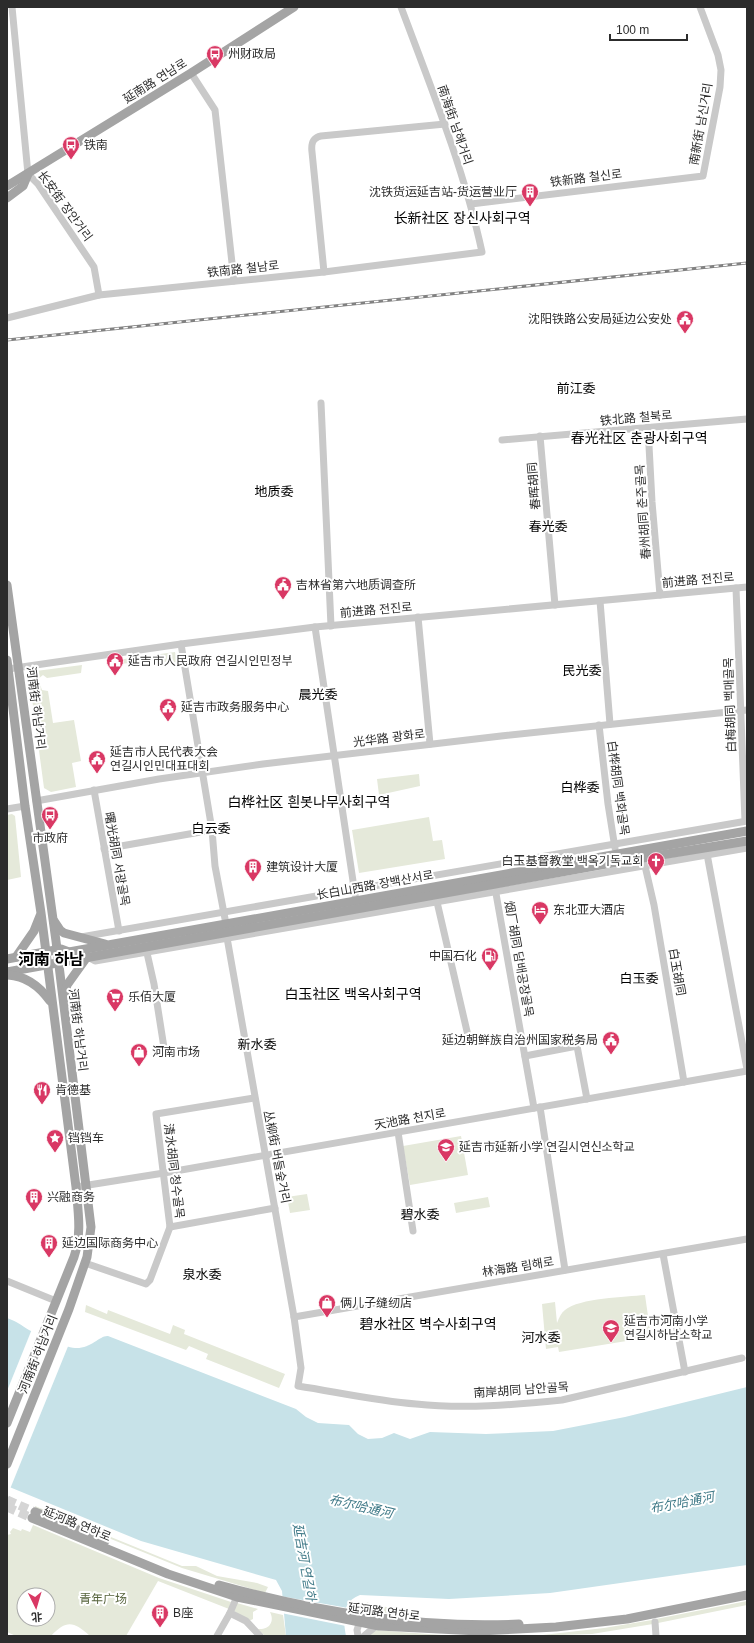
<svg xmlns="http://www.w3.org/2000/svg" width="754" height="1643" font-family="Arial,'Noto Sans SC','Noto Sans KR',sans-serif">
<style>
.green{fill:#e5e9da;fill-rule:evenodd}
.water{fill:#c7e2e8}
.pier{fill:#fff}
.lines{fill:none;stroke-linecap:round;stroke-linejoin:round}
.major-tunnel{stroke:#d5d5d5;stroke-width:9;stroke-dasharray:9 4.5;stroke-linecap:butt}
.minor{stroke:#c9c9c9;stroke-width:7}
.major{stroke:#a4a4a4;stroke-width:9}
.rail-casing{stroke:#818181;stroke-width:3}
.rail{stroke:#fff;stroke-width:1.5;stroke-dasharray:4.5;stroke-linecap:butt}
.labels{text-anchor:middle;stroke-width:4;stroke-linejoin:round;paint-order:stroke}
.poi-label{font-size:12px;fill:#2c2c2c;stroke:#fff;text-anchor:start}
.street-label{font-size:12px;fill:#2c2c2c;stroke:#fff}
.park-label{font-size:12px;fill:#57643d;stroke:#fff}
.neighbourhood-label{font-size:13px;fill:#000;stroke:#fff}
.water-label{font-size:13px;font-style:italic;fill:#407a88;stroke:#fff}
.quarter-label{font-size:14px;fill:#000;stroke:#fff}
.district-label{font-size:16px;font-weight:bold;fill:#000;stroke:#fff}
</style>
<rect width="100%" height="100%" fill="#fff"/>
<!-- green -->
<g class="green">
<path d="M175 652 177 662 167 664 166 662 156 664 155 661 118 664 117 660Z"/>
<path d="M82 665 81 673 47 678 43 675 38 679 42 690 48 691 53 723 74 720 81 761 72 763 76 787 51 792 44 788 29 676 36 671Z"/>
<path d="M419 774 420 786 379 795 377 779Z"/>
<path d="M12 814 15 816 21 877 7 880V815Z"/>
<path d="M429 817 433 841 442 840 445 859 359 873 352 830Z"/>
<path d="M461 1136 468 1175 410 1185 403 1146Z"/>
<path d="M307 1194 310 1210 290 1213 287 1197Z"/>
<path d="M488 1197 490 1207 456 1213 454 1203Z"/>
<path d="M645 1295 651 1337 559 1352 558 1347 546 1349 542 1304 555 1302 557 1323C559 1318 561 1313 565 1310 579 1298 626 1297 645 1295Z"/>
<path d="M86 1305 107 1314 108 1310 170 1334 173 1325 185 1330 184 1334 285 1374 279 1388 206 1359 208 1354 189 1346 186 1350 85 1312Z"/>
<path d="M35 1506 182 1566H196L217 1576 257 1583 268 1587 265 1593 182 1568 35 1508Z"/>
<path d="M33 1525 159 1578 231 1602 229 1609 158 1581 126 1636H90C74 1622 67 1619 51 1636H16L7 1632V1535L11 1534 10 1532 13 1528 21 1531 22 1529 30 1532ZM24 1595H48V1619H24Z"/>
<path d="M747 1601V1605L658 1623 656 1619Z"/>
<path d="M367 1602C380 1609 390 1603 401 1615L370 1611 371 1607 366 1605Z"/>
<path d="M237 1603 258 1609 253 1612V1619L249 1621 234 1611Z"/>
<path d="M270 1612 283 1615 286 1636H265L258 1629C269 1630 275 1622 270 1612Z"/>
<path d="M652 1620 653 1624 592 1634 534 1636 604 1628Z"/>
<path d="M375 1630 455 1636H366Z"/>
</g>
<!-- water -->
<path class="water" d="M7 1318C16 1321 21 1325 29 1330 39 1335 64 1347 75 1348 91 1349 100 1335 108 1336L296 1409 306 1417 318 1423 349 1425 358 1434 368 1439 382 1438 394 1433 410 1439 430 1432 486 1434 553 1431 625 1417 747 1387V1565L550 1593 449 1599 360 1595C341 1602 343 1620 346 1636H286L282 1591 276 1580 141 1541 7 1486Z"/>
<!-- pier -->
<g class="pier">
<path d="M32 1329 69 1344 10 1489 7 1488V1391Z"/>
<path d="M280 1596 348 1608 345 1617 346 1626 281 1613Z"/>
</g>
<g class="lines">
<!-- major-tunnel -->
<g class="major-tunnel">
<path d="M7 1500 35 1512"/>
<path d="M7 1507 32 1518"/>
</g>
<!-- minor -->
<g class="minor">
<path d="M12 7 28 174 38 184 94 267 99 295"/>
<path d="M191 73 215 110 234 281"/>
<path d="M471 204 703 176 720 87 721 70 718 55 700 7"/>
<path d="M324 272 312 152C311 144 312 138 321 136L445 124"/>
<path d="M7 318 99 295 324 272 482 252C464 169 431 87 401 7"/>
<path d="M321 403 331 626"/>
<path d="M648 427 652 502 660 595"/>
<path d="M540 436 555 605"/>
<path d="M502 440 747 419"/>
<path d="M736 588 745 821"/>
<path d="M600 601 610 724"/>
<path d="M418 617 430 744"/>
<path d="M315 627 356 901"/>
<path d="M181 644 212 830 215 866 226 924"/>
<path d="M8 669 181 644 315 627 747 587"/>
<path d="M599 725 608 804 615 848"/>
<path d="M94 790 119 931"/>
<path d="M36 801 159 779 263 764 501 736 747 710"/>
<path d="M7 809 25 806"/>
<path d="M104 849 212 830"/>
<path d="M707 854 747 1069"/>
<path d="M645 866 654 905 684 1082"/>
<path d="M495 888 534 1108"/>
<path d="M437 902 469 1040"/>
<path d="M226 932 294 1317 301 1368 298 1386C337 1392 376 1401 416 1404 464 1409 514 1405 562 1400L742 1358"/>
<path d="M81 937 747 821"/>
<path d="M147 953 154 984 165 1054"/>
<path d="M88 957 95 961 747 848"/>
<path d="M525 1056 577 1046 587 1099"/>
<path d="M540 1107 565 1270"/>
<path d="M398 1132 413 1231"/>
<path d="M76 1187 164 1173 747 1071"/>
<path d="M170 1227 275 1208"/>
<path d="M663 1254 685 1372"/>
<path d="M85 1263 146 1284 150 1280 170 1227 156 1114 254 1098"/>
<path d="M7 1281 56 1301"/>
<path d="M294 1317 747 1239"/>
<path d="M230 1613 246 1621 260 1636"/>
<path d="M655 1622 656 1636"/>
<path d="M217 1636 230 1613 238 1594"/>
<path d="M358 1636 357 1630 361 1618"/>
<path d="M364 1636 376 1626"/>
</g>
<!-- major -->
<g class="major">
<path d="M7 186 191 73 294 7"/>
<path d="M7 198 23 186 28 174"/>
<path d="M7 585 56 941 91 1227 87 1257 69 1309 7 1464"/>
<path d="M7 660 25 806 41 913 76 1187C78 1211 82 1234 74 1257L7 1423"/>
<path d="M54 921 60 930 64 933 105 944"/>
<path d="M16 957 34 931 40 916"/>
<path d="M7 959 61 949 69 952 747 831"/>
<path d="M7 972 606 864 747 841"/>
<path d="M8 975C26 976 40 987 50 1001"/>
<path d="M64 997 67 985 87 957"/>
<path d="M35 1512 105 1541"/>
<path d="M32 1518 168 1574 237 1597 379 1626 479 1631 556 1627 627 1619 747 1595"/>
<path d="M219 1585C317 1612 417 1629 519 1624"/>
</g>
<!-- rail casing -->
<g class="rail-casing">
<path id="rail" d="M7 340 747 263"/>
</g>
<!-- rail -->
<use href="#rail" class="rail"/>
</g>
<!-- icons -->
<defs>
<g id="bus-pin" transform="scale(0.9)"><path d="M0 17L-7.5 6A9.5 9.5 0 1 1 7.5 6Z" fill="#d93864" stroke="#fff"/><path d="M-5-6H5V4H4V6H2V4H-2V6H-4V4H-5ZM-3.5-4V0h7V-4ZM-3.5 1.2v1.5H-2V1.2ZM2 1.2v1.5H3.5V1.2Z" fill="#fff"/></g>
<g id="building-pin" transform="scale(0.9)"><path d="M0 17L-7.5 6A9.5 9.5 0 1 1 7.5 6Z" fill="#d93864" stroke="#fff"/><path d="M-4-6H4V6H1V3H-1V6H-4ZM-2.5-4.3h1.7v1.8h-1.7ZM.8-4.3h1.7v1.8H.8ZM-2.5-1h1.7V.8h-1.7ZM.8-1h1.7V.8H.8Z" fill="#fff"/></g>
<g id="civic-pin" transform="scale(0.9)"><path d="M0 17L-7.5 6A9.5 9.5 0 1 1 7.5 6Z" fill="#d93864" stroke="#fff"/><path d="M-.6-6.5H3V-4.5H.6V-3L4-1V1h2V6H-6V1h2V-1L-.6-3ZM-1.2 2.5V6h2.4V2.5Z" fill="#fff"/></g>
<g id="church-pin" transform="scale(0.9)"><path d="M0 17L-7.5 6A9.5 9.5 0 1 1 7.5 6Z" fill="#d93864" stroke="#fff"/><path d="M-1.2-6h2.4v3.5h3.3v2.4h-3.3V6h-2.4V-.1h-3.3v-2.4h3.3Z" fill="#fff"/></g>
<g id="hotel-pin" transform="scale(0.9)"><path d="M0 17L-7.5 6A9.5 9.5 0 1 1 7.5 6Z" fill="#d93864" stroke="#fff"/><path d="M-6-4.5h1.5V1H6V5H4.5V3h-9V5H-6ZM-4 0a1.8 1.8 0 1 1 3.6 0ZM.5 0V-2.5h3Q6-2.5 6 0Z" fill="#fff"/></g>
<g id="fuel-pin" transform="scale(0.9)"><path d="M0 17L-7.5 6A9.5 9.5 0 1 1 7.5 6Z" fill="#d93864" stroke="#fff"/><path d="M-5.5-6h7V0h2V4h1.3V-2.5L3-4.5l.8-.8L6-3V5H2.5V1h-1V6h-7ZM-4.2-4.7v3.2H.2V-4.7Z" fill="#fff"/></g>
<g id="supermarket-pin" transform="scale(0.9)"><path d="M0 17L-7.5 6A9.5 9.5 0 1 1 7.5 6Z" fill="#d93864" stroke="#fff"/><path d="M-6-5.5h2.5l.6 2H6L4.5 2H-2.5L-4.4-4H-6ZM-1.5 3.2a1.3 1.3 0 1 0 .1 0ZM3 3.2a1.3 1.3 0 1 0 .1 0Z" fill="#fff"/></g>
<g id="shop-pin" transform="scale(0.9)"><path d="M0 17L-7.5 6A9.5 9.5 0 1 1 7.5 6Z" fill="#d93864" stroke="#fff"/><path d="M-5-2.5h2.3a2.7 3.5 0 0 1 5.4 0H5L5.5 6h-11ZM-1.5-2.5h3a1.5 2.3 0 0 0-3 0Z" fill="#fff"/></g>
<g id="restaurant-pin" transform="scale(0.9)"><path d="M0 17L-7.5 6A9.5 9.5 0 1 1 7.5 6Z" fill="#d93864" stroke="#fff"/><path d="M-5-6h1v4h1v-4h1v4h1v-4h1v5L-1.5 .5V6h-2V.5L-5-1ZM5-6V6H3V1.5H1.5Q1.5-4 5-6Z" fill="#fff"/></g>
<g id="sight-pin" transform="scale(0.9)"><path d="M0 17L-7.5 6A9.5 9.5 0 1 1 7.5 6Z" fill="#d93864" stroke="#fff"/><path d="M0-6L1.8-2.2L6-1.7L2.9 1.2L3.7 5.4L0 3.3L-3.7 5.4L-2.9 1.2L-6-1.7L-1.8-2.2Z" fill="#fff"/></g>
<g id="school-pin" transform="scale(0.9)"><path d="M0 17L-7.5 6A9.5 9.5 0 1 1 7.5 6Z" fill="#d93864" stroke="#fff"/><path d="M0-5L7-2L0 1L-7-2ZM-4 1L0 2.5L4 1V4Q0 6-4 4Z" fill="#fff"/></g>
</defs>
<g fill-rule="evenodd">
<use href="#bus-pin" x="215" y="54"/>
<use href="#bus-pin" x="71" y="145"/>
<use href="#building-pin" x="530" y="192"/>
<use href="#civic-pin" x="685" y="319"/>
<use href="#civic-pin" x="283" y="585"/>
<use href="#civic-pin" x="115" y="661"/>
<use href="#civic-pin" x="168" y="707"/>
<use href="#civic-pin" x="97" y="759"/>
<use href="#bus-pin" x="50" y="815"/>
<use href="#church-pin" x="656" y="861"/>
<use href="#building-pin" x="253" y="867"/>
<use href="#hotel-pin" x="540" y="910"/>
<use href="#fuel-pin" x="490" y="956"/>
<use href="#supermarket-pin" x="115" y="997"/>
<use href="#civic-pin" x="611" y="1040"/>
<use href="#shop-pin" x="139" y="1052"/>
<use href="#restaurant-pin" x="42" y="1090"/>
<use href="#sight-pin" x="55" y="1138"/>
<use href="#school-pin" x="446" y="1147"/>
<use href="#building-pin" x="34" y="1197"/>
<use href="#building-pin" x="49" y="1243"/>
<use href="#shop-pin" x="327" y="1303"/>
<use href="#school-pin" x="611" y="1328"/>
<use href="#building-pin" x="160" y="1613"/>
</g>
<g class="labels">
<!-- poi labels -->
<g class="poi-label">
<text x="228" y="58">州财政局</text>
<text x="84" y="149">铁南</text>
<text x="517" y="196" text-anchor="end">沈铁货运延吉站-货运营业厅</text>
<text x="672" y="323" text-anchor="end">沈阳铁路公安局延边公安处</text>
<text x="296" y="589">吉林省第六地质调查所</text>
<text x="128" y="665">延吉市人民政府 연길시인민정부</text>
<text x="181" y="711">延吉市政务服务中心</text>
<text x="110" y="756">延吉市人民代表大会<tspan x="110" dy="14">연길시인민대표대회</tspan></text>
<text x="50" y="842" text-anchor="middle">市政府</text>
<text x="643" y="865" text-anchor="end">白玉基督教堂 백옥기독교회</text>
<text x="266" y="871">建筑设计大厦</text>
<text x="553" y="914">东北亚大酒店</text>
<text x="477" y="960" text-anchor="end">中国石化</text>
<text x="128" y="1001">乐佰大厦</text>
<text x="598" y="1044" text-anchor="end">延边朝鲜族自治州国家税务局</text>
<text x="152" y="1056">河南市场</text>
<text x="55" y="1094">肯德基</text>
<text x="68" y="1142">铛铛车</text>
<text x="459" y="1151">延吉市延新小学 연길시연신소학교</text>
<text x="47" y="1201">兴融商务</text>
<text x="62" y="1247">延边国际商务中心</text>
<text x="340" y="1307">俩儿子缝纫店</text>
<text x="624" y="1325">延吉市河南小学<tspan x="624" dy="14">연길시하남소학교</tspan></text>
<text x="173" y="1617">B座</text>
</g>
<!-- street labels -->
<g class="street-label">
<text transform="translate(155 81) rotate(-32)" y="4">延南路 연남로</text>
<text transform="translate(701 124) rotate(-80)" y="4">南新街 남신거리</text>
<text transform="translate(455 125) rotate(71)" y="4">南海街 남해거리</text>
<text transform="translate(586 178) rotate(-7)" y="4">铁新路 철신로</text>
<text transform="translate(65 206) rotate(54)" y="4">长安街 장안거리</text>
<text transform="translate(243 269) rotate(-6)" y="4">铁南路 철남로</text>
<text transform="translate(636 418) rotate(-5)" y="4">铁北路 철북로</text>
<text transform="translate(534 486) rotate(-95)" y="4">春晖胡同</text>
<text transform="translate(643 512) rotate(-94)" y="4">春州胡同 춘주골목</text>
<text transform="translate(698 580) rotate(-5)" y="4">前进路 전진로</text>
<text transform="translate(376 610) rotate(-5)" y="4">前进路 전진로</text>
<text transform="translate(730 705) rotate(-92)" y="4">白梅胡同 백매골목</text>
<text transform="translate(36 708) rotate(83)" y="4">河南街 하남거리</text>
<text transform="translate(389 738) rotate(-7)" y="4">光华路 광화로</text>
<text transform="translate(618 788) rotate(82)" y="4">白桦胡同 백화골목</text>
<text transform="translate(117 859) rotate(80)" y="4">曙光胡同 서광골목</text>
<text transform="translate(375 885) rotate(-10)" y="4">长白山西路 장백산서로</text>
<text transform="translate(519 959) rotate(80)" y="4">烟厂胡同 담배공장골목</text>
<text transform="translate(677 972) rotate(80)" y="4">白玉胡同</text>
<text transform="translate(78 1030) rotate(83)" y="4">河南街 하남거리</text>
<text transform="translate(410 1119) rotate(-10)" y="4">天池路 천지로</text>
<text transform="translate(277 1157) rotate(79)" y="4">丛柳街 버들숲거리</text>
<text transform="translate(174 1171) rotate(83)" y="4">清水胡同 청수골목</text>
<text transform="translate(518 1267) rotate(-9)" y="4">林海路 림해로</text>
<text transform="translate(38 1354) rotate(-68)" y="4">河南街 하남거리</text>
<text transform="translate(521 1390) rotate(-4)" y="4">南岸胡同 남안골목</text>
<text transform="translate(77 1524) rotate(22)" y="4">延河路 연하로</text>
<text transform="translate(384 1612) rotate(7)" y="4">延河路 연하로</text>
</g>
<!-- park labels -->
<g class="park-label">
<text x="103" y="1603">青年广场</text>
</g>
<!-- neighbourhood labels -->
<g class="neighbourhood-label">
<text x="576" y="393">前江委</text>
<text x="274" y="496">地质委</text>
<text x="548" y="531">春光委</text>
<text x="582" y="675">民光委</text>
<text x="318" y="699">晨光委</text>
<text x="580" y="792">白桦委</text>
<text x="211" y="833">白云委</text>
<text x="639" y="983">白玉委</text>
<text x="257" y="1049">新水委</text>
<text x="420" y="1219">碧水委</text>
<text x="202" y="1279">泉水委</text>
<text x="541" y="1342">河水委</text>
</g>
<!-- water labels -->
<g class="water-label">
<text transform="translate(682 1502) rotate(-11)" y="5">布尔哈通河</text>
<text transform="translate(361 1506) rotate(13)" y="5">布尔哈通河</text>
<text transform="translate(305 1562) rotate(80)" y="5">延吉河 연길하</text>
</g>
<!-- quarter labels -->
<g class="quarter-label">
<text x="462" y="223">长新社区 장신사회구역</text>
<text x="639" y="443">春光社区 춘광사회구역</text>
<text x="309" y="807">白桦社区 흰봇나무사회구역</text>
<text x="353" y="999">白玉社区 백옥사회구역</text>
<text x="428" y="1329">碧水社区 벽수사회구역</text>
</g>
<!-- district labels -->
<g class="district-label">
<text x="51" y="965">河南 하남</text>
</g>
</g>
<!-- border -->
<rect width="754" height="1643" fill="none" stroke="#2c2c2c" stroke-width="16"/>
<!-- north arrow -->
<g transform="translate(36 1607) rotate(175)"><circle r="19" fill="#ffffff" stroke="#ababab"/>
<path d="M0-3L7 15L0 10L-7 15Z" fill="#d93864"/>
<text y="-6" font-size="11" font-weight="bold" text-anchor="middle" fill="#2c2c2c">北</text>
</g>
<!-- scale -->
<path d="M610 34v6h77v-6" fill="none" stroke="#2c2c2c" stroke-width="2"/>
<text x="616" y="34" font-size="12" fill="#2c2c2c" stroke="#ffffff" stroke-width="3" paint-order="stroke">100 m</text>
</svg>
